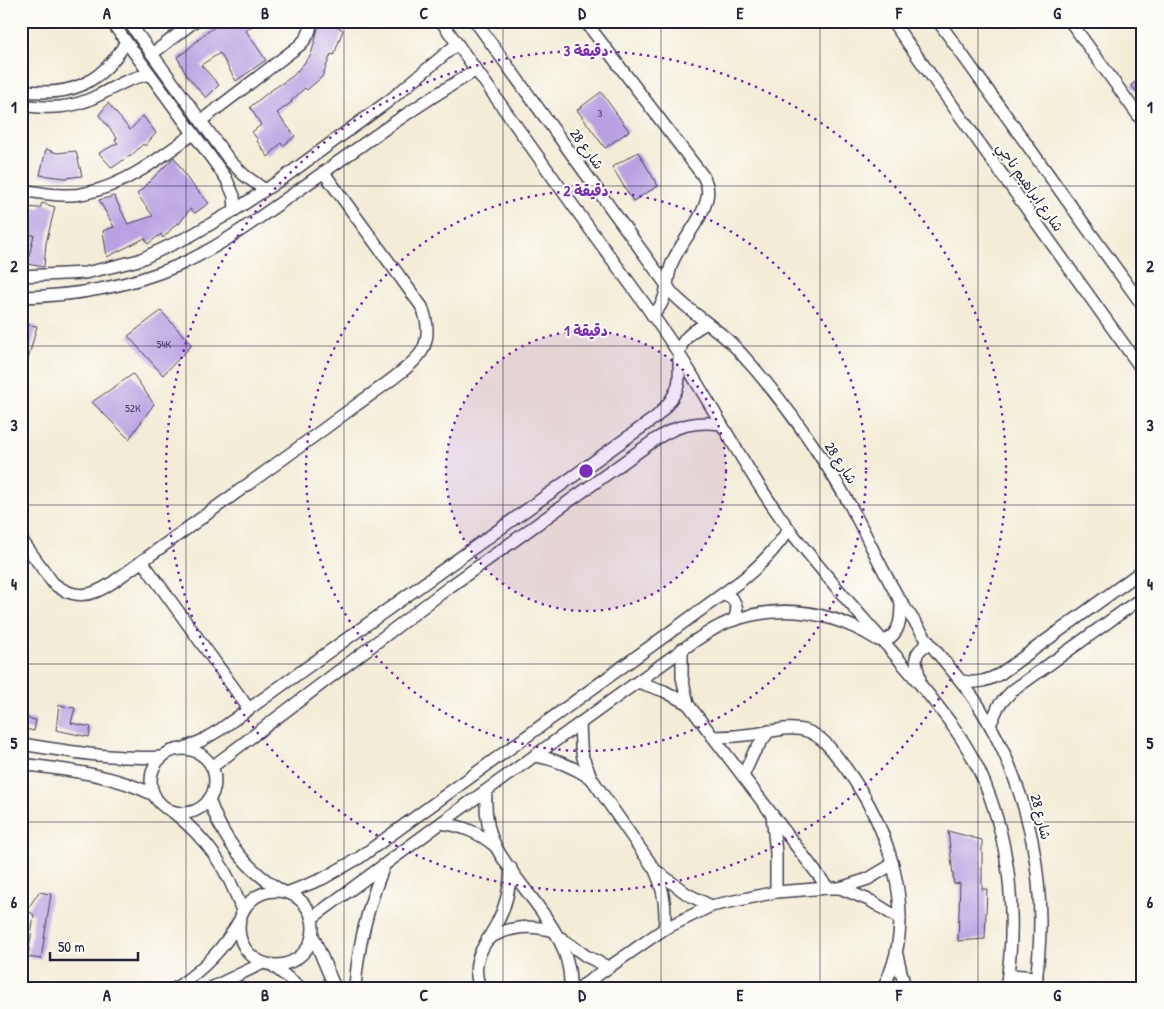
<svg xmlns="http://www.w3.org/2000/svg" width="1164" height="1009" font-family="'Patrick Hand','Playpen Sans Arabic',sans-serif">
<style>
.building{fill:#b8a0e2}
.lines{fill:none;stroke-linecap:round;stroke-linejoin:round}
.minor-casing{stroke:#414052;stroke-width:14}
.minor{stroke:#fff;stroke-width:11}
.grid{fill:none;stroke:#22223b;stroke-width:1;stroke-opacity:0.55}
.ring{fill:none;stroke:#7b2cbf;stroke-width:2.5;stroke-dasharray:2.5 5}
.labels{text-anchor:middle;stroke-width:4;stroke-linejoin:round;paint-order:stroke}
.number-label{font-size:11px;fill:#484265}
.street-label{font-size:14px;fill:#22223b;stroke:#fdfcf7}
.centre{fill:#7b2cbf;stroke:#fdfcf7;stroke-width:2.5}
.ring-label{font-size:15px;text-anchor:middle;font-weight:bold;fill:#7b2cbf;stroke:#fdfcf7;stroke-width:4;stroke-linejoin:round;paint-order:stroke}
.neatline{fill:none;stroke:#22223b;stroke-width:2}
.grid-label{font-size:16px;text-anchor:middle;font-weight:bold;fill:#22223b}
</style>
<rect width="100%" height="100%" fill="#fdfcf7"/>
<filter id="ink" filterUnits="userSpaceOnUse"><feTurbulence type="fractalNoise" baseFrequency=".02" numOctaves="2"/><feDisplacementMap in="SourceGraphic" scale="10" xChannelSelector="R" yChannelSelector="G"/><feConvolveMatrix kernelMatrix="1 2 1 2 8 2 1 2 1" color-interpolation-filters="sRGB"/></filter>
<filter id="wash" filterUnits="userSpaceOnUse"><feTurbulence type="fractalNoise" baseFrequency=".0096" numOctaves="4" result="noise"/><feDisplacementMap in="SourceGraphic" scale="20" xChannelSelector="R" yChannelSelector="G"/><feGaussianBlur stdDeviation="1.12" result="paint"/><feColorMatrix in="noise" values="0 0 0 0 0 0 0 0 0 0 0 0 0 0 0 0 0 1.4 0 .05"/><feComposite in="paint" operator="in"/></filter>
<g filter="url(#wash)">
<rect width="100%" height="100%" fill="#f3ecd6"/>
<g id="blocks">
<!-- building -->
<g class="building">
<path d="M224 21H258L246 31 266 60 236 81 220 53 201 65 219 85 206 98 187 76 177 57 186 51 206 33Z"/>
<path d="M320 21H328L343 30 334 55 331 54 322 77 307 90 305 88 291 101 292 102 277 113 295 136 283 146 281 143 268 157 257 141 258 140 252 132 261 125 250 107 270 91 293 76 311 55Z"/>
<path d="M1143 77V100L1131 85Z"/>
<path d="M601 92 629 131 605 148 577 110Z"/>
<path d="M108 103 130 130 143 116 156 133 145 146 143 144 130 157 129 156 112 168 99 153 118 143 115 140 117 138 99 115Z"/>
<path d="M46 149 57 153 76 151 82 176 65 178 40 175Z"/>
<path d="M638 152 658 186 633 201 612 167Z"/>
<path d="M174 157 189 181 209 203 195 213 190 209 179 224 177 223 163 238 161 234 148 244 145 238 107 257 103 231 114 227 99 200 114 196 128 224 153 216 137 194Z"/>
<path d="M42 203 55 207 46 243 44 267 27 264 34 235 21 233V207L40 208Z"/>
<path d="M161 311 192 345 163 375 128 336Z"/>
<path d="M21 324 37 326 24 374H21Z"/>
<path d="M133 374 154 404 129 439 92 402Z"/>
<path d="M59 705 75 708 71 723 91 727 89 737 56 730Z"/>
<path d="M21 717 36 720 34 731 21 728Z"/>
<path d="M948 831 982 840V889H987L985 939 958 941 960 883 954 884Z"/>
<path d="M39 892 51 894 41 959 28 957 34 915 27 910Z"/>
</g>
</g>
</g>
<g filter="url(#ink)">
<use href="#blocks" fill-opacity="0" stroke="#414052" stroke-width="1"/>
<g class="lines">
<!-- minor casing -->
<g class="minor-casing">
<g id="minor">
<path d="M111 21 226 178 234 196 235 210"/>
<path d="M128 21 230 161 244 175 265 190"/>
<path d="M441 21C491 91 542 162 592 232 621 272 652 312 679 354 716 412 748 474 789 529 830 583 876 632 919 683 945 714 970 746 985 784 1011 848 1017 920 1006 988"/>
<path d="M475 21 673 294C693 315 718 328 738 350 780 396 819 450 850 505 867 536 882 571 901 602 911 616 921 632 931 645 947 665 963 682 977 703 1031 788 1050 888 1035 988"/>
<path d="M585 21 703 176C707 183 709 190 707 198 703 219 680 243 672 263 665 282 669 302 652 315"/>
<path d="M892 21 1143 371"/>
<path d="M938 21 1143 306"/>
<path d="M1070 21 1143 122"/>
<path d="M152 54 195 21"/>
<path d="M21 90C69 98 101 84 126 42"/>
<path d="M21 105C48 109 72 109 97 96 117 86 126 79 150 74"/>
<path d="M202 120 300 45C307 38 311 32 311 21"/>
<path d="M21 190C41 193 66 198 86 193 126 185 161 157 193 134"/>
<path d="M21 276 85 273 111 267 139 260 190 236 235 210 286 176 390 100 457 44"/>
<path d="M21 297C75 296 127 287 177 266 220 247 257 219 296 192 355 150 413 107 475 71"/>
<path d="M21 539 53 583C65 593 80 598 95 592 107 588 117 579 127 572 148 557 168 542 189 527 244 487 300 447 355 406 371 394 413 367 422 351 430 336 428 322 422 307L324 173"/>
<path d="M142 561 249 709"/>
<path d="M722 595C735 596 741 609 733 620"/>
<path d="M682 649V677L688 704"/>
<path d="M962 681C976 684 987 681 1000 674L1143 570"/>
<path d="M638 682 664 691 688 704 828 888"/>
<path d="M920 682C919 667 909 656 925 646L931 645"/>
<path d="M580 723 581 746 583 758 592 779 655 870C664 890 667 908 664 929"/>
<path d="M990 725 999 705 1012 691 1143 597"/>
<path d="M713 737C727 737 740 736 754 734 771 732 790 725 807 731 824 737 834 753 845 767 889 827 921 916 883 988"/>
<path d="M21 744C68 751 114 760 162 757"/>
<path d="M182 749 201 741 221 729 656 417C665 408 675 397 678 385 680 377 679 369 679 361 678 341 690 332 707 323"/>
<circle cx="183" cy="781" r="32"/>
<path d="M535 756C556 759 574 767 592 779"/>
<path d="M21 764C67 770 112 774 154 795"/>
<path d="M212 767 448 588 656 439C677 425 696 421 721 424"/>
<path d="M743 776 754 752 769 731"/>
<path d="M486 791C485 810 487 830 496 847 521 893 573 932 570 988"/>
<path d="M209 799C222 839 245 868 280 890"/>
<path d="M173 812C208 840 228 869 242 911"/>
<path d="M772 815 776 853V892"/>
<path d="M441 823C462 826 478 832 495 846"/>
<path d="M658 872 687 894 711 906"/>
<path d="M840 888 868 879 893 864"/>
<circle cx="276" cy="928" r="37"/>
<path d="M289 892 322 879 359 858 742 580C762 564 775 550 789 529"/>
<path d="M312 918 441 823 693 642C706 634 719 624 734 620 785 603 833 612 878 640L885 641C901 633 901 617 901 601"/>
<path d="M313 936 335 988"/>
<path d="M561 938 586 956 608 967"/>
<path d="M487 940C508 926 530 924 554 931"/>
<path d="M897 955 905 988"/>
<path d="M272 965 301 988"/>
<path d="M1008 975 1037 977"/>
<path d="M176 988C203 969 223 950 239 921"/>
<path d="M211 988 263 963"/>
<path d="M355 988C358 945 368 905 384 866"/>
<path d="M480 988C469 957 486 946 498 921 507 904 510 886 511 868"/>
<path d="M579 988 664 929 711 906 776 892 828 888H840L871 901 900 919"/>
</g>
</g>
<!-- minor -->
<use href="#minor" class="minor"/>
</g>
</g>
<!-- grid -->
<path class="grid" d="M186 21V988M344 21V988M503 21V988M661 21V988M820 21V988M978 21V988M21 186H1143M21 346H1143M21 505H1143M21 664H1143M21 822H1143"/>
<!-- distance rings -->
<circle cx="586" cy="471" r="140" fill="#7b2cbf" fill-opacity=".12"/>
<g class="ring">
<circle cx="586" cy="471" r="140"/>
<circle cx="586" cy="471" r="280"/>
<circle cx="586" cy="471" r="420"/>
</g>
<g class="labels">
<!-- number labels -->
<g class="number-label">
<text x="600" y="117">3</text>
<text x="164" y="348">54K</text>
<text x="133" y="412">52K</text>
</g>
<!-- street labels -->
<g class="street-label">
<text transform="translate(587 149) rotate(54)" y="5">شارع 28</text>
<text transform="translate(1030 187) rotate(55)" y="5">شارع ابراهيم ناجي</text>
<text transform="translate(841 463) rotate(57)" y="5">شارع 28</text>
<text transform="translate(1041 817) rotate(76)" y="5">شارع 28</text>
</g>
</g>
<circle cx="586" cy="471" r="8" class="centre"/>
<g class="ring-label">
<text x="586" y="56">3 دقيقة</text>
<text x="586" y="196">2 دقيقة</text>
<text x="586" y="336">1 دقيقة</text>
</g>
<!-- margin -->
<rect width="1164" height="1009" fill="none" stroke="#fdfcf7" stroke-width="55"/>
<!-- scale -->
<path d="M50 952v8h88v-8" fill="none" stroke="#22223b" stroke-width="2.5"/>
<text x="58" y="952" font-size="15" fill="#22223b" stroke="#fdfcf7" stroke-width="4" paint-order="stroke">50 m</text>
<rect x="28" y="28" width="1108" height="954" class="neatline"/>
<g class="grid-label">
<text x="107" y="19">A</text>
<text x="265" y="19">B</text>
<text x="424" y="19">C</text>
<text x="582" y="19">D</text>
<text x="740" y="19">E</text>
<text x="899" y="19">F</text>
<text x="1057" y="19">G</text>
<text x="14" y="113">1</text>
<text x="1150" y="113">1</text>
<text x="14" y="272">2</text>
<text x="1150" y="272">2</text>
<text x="14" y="431">3</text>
<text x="1150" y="431">3</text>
<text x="14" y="590">4</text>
<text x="1150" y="590">4</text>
<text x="14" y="749">5</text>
<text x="1150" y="749">5</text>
<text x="14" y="908">6</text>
<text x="1150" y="908">6</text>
<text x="107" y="1001">A</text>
<text x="265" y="1001">B</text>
<text x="424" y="1001">C</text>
<text x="582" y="1001">D</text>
<text x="740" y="1001">E</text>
<text x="899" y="1001">F</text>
<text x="1057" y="1001">G</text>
</g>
</svg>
